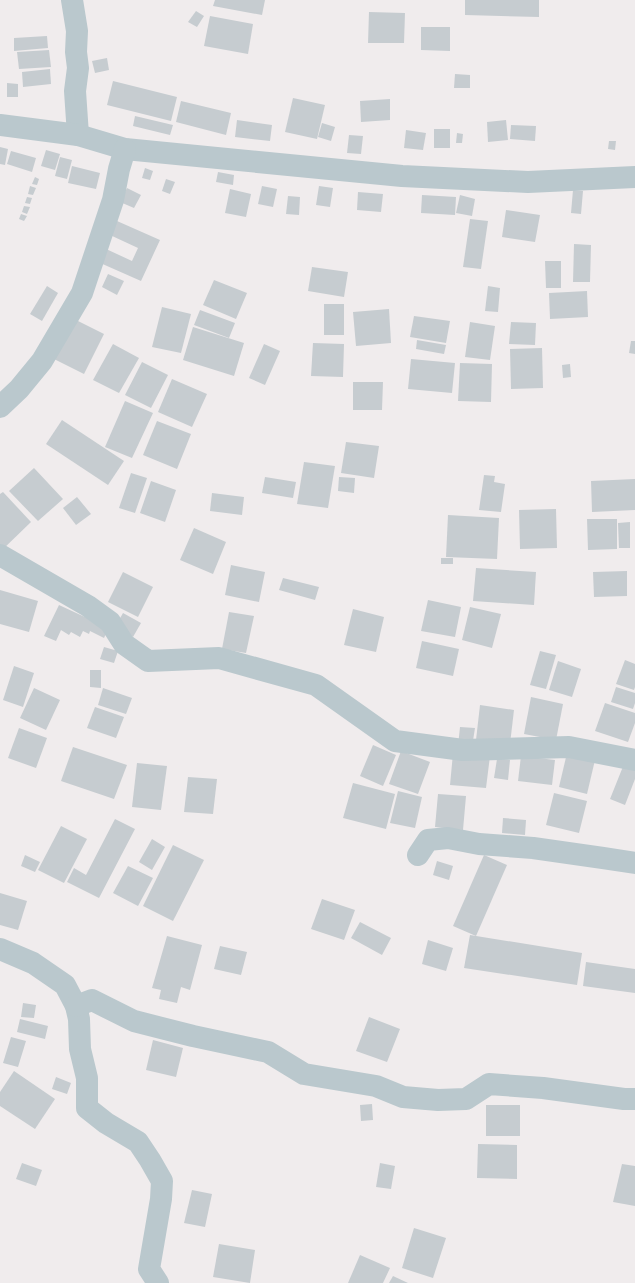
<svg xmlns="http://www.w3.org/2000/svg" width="635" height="1283" font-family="'DM Sans',sans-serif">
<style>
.building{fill:#c6ccd0}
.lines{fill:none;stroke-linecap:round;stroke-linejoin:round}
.street{stroke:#bac8cd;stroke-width:22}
</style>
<rect width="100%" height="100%" fill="#f0eced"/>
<!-- building -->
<g class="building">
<path d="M215 0H265L262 15 213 6Z"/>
<path d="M465 0H539V17L465 15Z"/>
<path d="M196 11 204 16 197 27 188 22Z"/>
<path d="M369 12 405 13 404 43H368Z"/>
<path d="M210 16 253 24 248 54 204 46Z"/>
<path d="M421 27H450V51L421 50Z"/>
<path d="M47 36 48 48 14 51V38Z"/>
<path d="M49 50 51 67 19 69 17 52Z"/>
<path d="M107 58 109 70 95 73 92 61Z"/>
<path d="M50 69 51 84 23 87 22 72Z"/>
<path d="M455 74 470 75V88H454Z"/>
<path d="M113 81 177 97 171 121 107 105Z"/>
<path d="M7 83 18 84V97H7Z"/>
<path d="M293 98 325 105 317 139 285 132Z"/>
<path d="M390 99V120L361 122 360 101Z"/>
<path d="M181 101 231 113 226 135 176 122Z"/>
<path d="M135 116 173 125 170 135 133 126Z"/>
<path d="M237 120 272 125 270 141 235 137Z"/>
<path d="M506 120 508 140 488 142 487 122Z"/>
<path d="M322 123 335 127 331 141 318 137Z"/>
<path d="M511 125 536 126 535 141 510 139Z"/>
<rect x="434" y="129" width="16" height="19"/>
<path d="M406 130 426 133 423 150 404 148Z"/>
<path d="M457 133 463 134 462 143H456Z"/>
<path d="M349 135 363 136 361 154 347 153Z"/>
<path d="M609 141H616L615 150 608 149Z"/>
<path d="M0 147 8 149 5 165 0 164Z"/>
<path d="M46 150 60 154 55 170 41 166Z"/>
<path d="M11 151 36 158 32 172 7 164Z"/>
<path d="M60 157 72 160 67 179 55 176Z"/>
<path d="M72 166 100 173 96 189 68 183Z"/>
<path d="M145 168 153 171 150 180 142 178Z"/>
<path d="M218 172 234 175 233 185 216 182Z"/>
<path d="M35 177 39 179 37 185 32 184Z"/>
<path d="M166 179 175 182 170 194 162 191Z"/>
<path d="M30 186 36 188 33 195 28 194Z"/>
<path d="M262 186 277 189 273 207 258 204Z"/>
<path d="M319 186 333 188 330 207 316 205Z"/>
<path d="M127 188 141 195 134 208 120 202Z"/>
<path d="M230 189 251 194 246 217 225 213Z"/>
<path d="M573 190 583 191 581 214 571 213Z"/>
<path d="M358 192 383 194 381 212 357 210Z"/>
<path d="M422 195 456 197 455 215 421 213Z"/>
<path d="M460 195 475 199 472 216 456 213Z"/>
<path d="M288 196 300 197 299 215 286 214Z"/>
<path d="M27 197 32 198 30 204 25 203Z"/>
<path d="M24 206 30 207 27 214 22 212Z"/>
<path d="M506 210 540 215 535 242 502 237Z"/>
<path d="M21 214 27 216 24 221 19 219Z"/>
<path d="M470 219 488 221 481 269 463 267Z"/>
<path d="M117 221 160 240 141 281 98 262 104 248 132 261 138 248 110 235Z"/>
<path d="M574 244 591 245 590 282H573Z"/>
<path d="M545 261H561V288H546Z"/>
<path d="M312 267 348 272 344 297 308 291Z"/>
<path d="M108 274 124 281 117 295 102 287Z"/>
<path d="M214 280 247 293 236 319 203 305Z"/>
<path d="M47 286 58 293 42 321 30 314Z"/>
<path d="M488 286 500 288 498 312 485 311Z"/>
<path d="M587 291 588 317 550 319 549 293Z"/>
<rect x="324" y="304" width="20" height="31"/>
<path d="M162 307 191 314 181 353 152 347Z"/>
<path d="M389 309 391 343 356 346 353 312Z"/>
<path d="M200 310 235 323 229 338 194 325Z"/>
<path d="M414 316 450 321 446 343 410 337Z"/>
<path d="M72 318 104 334 84 374 52 358Z"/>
<path d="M470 322 495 326 490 360 465 357Z"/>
<path d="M511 322 536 323 535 345 509 344Z"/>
<path d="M193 327 244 343 234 376 183 360Z"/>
<path d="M417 340 446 345 444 354 416 349Z"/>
<path d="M631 341H635V354L629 353Z"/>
<path d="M313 343 344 344 343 377 311 376Z"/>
<path d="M113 344 139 358 119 393 93 380Z"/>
<path d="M264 344 280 351 265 385 249 378Z"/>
<path d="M542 348 543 388 511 389 510 349Z"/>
<path d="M411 359 455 363 452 393 408 389Z"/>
<path d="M142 362 168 375 151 408 125 395Z"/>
<path d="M460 363 492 364 491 402 458 401Z"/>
<path d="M570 364 571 377 563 378 562 365Z"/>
<path d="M172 379 207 394 192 427 158 412Z"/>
<path d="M353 382H383L382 410H353Z"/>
<path d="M125 401 153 413 132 458 105 447Z"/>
<path d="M62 420 124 461 108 485 46 444Z"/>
<path d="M157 421 191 434 177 469 143 455Z"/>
<path d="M346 442 379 446 374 478 341 473Z"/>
<path d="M304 462 335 466 328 508 297 504Z"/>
<path d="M34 468 63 499 38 521 9 491Z"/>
<path d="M131 473 147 478 135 513 119 508Z"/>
<path d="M484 475 495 476 494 482 505 484 501 512 479 510Z"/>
<path d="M265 477 296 482 293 498 262 493Z"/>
<path d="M339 477 355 478 354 493 338 491Z"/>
<path d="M635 479V510L592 512 591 481Z"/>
<path d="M151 481 176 490 165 522 140 513Z"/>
<path d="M3 492 31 522 0 552V494Z"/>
<path d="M212 493 244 497 242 515 210 511Z"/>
<path d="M77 497 91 514 76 525 63 508Z"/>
<path d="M556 509 557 548 520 549 519 510Z"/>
<path d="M448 515 499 518 497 559 446 557Z"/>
<path d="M587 519H617V549L588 550Z"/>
<path d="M630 522V548H619L618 523Z"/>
<path d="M194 528 226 542 213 574 180 560Z"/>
<rect x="441" y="558" width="12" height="6"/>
<path d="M231 565 265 572 259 602 225 595Z"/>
<path d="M476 568 536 572 534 605 473 601Z"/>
<path d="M627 571V596L594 597 593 572Z"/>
<path d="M123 572 153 587 138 617 108 602Z"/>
<path d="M283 578 319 587 315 600 279 590Z"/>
<path d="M0 590 38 601 29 632 0 624Z"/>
<path d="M428 600 461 607 455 637 421 631Z"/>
<path d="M59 605 87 618 110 625 104 638 90 631 89 634 83 631 80 637 71 632 69 635 61 630 56 641 44 636Z"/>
<path d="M470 607 501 614 492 648 462 640Z"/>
<path d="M353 609 384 617 376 652 344 645Z"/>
<path d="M229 612 254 616 246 653 222 649Z"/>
<path d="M123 613 141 623 133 637 115 627Z"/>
<path d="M422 641 459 649 453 676 416 668Z"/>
<path d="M104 647 118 651 114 663 100 659Z"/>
<path d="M540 651 556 655 546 689 530 685Z"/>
<path d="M625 660 635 664V687L634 690 616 684Z"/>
<path d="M558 661 581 669 572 697 549 690Z"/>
<path d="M14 666 34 673 23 707 3 700Z"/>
<path d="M90 670H101V688L90 687Z"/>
<path d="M616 687 635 693V703L633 709 611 702Z"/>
<path d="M34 688 60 700 46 730 20 718Z"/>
<path d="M103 688 132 698 126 714 98 705Z"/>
<path d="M531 697 563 704 556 740 524 734Z"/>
<path d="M605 703 635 713V723L628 742 595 731Z"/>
<path d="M480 705 514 710 510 744 476 740Z"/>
<path d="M95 707 124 717 116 738 87 728Z"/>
<path d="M460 727 475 728 472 747 458 746Z"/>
<path d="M19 728 47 738 36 768 8 758Z"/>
<path d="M373 745 396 755 383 786 360 776Z"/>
<path d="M73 747 127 765 114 799 61 781Z"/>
<path d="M401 751 430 762 418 794 389 784Z"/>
<path d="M453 753 490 756 486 788 450 785Z"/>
<path d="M567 753 595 760 587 794 559 787Z"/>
<path d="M521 756 555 760 552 785 518 781Z"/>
<path d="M497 759 510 760 508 780 494 778Z"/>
<path d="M137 763 167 766 161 810 132 807Z"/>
<path d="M624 764 635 768V779L625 805 610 799Z"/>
<path d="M188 777 217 779 213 814 184 812Z"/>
<path d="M353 783 395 794 386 829 343 818Z"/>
<path d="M398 791 422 797 415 828 390 823Z"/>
<path d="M554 793 587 801 579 833 546 825Z"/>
<path d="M438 794 466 796 463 830 435 827Z"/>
<path d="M503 818 526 820 525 835 502 833Z"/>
<path d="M115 819 135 829 99 898 67 882 74 868 86 875Z"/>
<path d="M61 826 87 839 64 883 38 870Z"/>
<path d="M152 839 165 847 152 870 139 862Z"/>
<path d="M173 845 204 860 173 921 143 906Z"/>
<path d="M25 855 40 862 35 872 21 866Z"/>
<path d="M484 855 507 865 476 936 453 926Z"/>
<path d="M437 861 453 866 449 880 433 875Z"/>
<path d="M128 866 153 878 138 906 113 893Z"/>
<path d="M0 893 27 901 18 930 0 925Z"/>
<path d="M322 899 355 910 344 940 311 929Z"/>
<path d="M360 922 391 938 382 955 351 938Z"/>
<path d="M470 935 582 953 577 985 464 968Z"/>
<path d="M167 936 202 945 190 990 181 987 177 1003 159 999 161 990 152 988Z"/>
<path d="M428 940 453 948 446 971 422 964Z"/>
<path d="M220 946 247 952 241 975 214 969Z"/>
<path d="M586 962 635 969V993L583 986Z"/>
<path d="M23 1003 36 1005 34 1018 21 1017Z"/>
<path d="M369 1017 400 1029 387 1062 356 1051Z"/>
<path d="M20 1019 48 1026 45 1039 17 1032Z"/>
<path d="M11 1037 26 1041 18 1067 3 1063Z"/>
<path d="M153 1040 183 1048 176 1077 146 1070Z"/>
<path d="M14 1071 55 1099 35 1129 0 1106V1092Z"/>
<path d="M56 1077 71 1083 67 1094 52 1089Z"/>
<path d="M372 1104 373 1120 361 1121 360 1105Z"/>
<rect x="486" y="1105" width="34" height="31"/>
<path d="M478 1144 517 1145V1179L477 1178Z"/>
<path d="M22 1163 42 1170 36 1186 16 1179Z"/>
<path d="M380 1163 395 1166 391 1189 376 1187Z"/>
<path d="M622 1164 635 1166V1206L613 1202Z"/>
<path d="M192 1190 212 1194 205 1227 184 1223Z"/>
<path d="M414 1228 446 1238 433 1278 402 1268Z"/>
<path d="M219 1244 255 1250 250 1283 213 1277Z"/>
<path d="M360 1255 390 1268 383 1283H348Z"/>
<path d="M393 1276 408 1283H389Z"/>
</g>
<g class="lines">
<!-- street -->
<g class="street">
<path d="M72 0 77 31 76 52 78 68 75 91 78 135"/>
<path d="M0 125 78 135 125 149 402 176 528 182 635 177"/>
<path d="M0 407 19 389 42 361 82 293 113 200 119 169 125 149"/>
<path d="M0 555 88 606 110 622 124 644 148 661 219 658 316 685 395 741 463 750 569 747 635 760"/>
<path d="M418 855 428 840 448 838 479 844 533 848 603 858 635 863"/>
<path d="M0 949 33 963 65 985 76 1006 79 1019 80 1049 87 1078V1108L106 1123 138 1142 150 1160 162 1181 161 1199 149 1269 158 1283"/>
<path d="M76 1006 92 1000 134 1021 193 1036 268 1052 304 1074 376 1086 403 1097 438 1100 466 1099 489 1084 543 1088 624 1099H635"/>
</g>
</g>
</svg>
